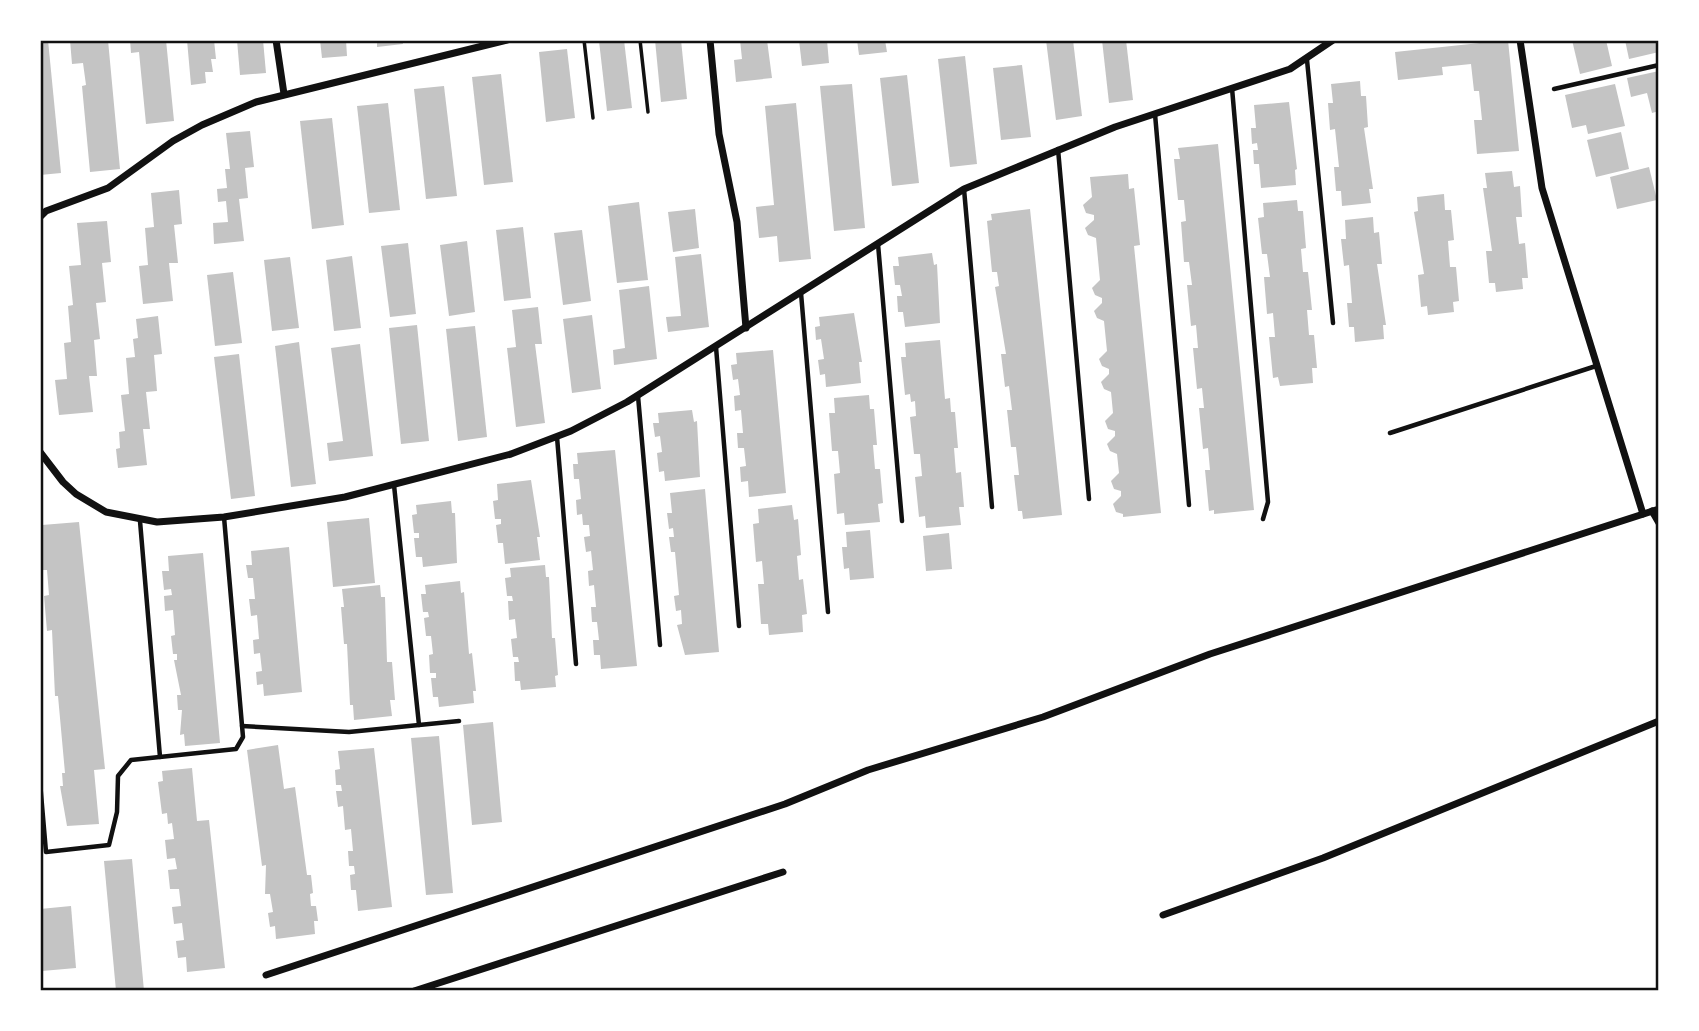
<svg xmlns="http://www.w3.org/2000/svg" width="1699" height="1031" font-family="'Open Sans',sans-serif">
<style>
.building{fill:#c4c4c4}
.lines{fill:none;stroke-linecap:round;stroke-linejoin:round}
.path{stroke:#111;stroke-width:3.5}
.service{stroke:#111;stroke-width:4.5}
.minor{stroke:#111;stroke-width:7}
.neatline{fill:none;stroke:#111;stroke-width:2.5}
</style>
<rect width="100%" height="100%" fill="#fff"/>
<!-- building -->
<g class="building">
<path d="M40 40H48L61 173 40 175Z"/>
<path d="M70 40H108L120 169 90 172 82 86 86 85 83 63 72 64Z"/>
<path d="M130 40H166L174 121 146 124 139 52 131 53Z"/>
<path d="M187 40H214L216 59H211L213 72H205L206 83 191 85Z"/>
<path d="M237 40H263L266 73 240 75Z"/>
<path d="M320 40H346L347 56 322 58Z"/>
<path d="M377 40H402L403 44 377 47Z"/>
<path d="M624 40 632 108 607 111 599 41Z"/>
<path d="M655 40H681L687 99 661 102Z"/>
<path d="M740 40H767L772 78 736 82 734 60 742 59Z"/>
<path d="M799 40H827L829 63 802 66Z"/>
<path d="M857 40H885L887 52 859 55Z"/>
<path d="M1046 40H1073L1082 116 1056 120Z"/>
<path d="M1102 40H1126L1133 100 1109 103Z"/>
<path d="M1508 40 1519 151 1477 154 1474 120H1482L1479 91H1474L1471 64 1442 67 1443 75 1398 80 1395 52Z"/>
<path d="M1572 40H1606L1612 66 1580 74Z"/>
<path d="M1625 40H1659V52L1629 59Z"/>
<path d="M567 49 575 118 546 122 539 52Z"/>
<path d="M965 56 977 164 950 167 938 59Z"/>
<path d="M1022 65 1031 137 1001 140 993 68Z"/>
<path d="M1659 71V111L1652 113 1647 93 1631 97 1627 78Z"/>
<path d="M501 74 513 182 484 185 472 77Z"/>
<path d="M907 75 919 183 892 186 880 78Z"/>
<path d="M1360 81 1361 96H1366L1368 127 1364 128 1373 189H1369L1371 203 1342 206 1341 191H1336L1334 167H1339L1335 129 1330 130 1328 103H1333L1331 84Z"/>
<path d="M852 84 865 228 834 231 820 86Z"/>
<path d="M1615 84 1625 126 1588 134 1586 125 1572 128 1565 95Z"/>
<path d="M444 86 457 196 426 199 414 89Z"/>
<path d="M1289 102 1297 169 1295 170 1296 185 1261 188 1259 164H1254L1253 150H1258L1257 143 1252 144 1251 128H1256L1254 105Z"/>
<path d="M388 103 400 210 369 213 357 106Z"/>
<path d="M796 103 811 259 779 262 777 236 759 238 756 207 774 205 765 106Z"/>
<path d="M332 118 344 225 312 229 300 121Z"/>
<path d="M250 131 254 167 245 168 248 198 239 199 244 241 214 244 213 223 228 222 226 201 218 202 217 189 227 188 225 169H230L226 133Z"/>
<path d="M1621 132 1629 169 1596 177 1587 140Z"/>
<path d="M1218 144 1254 510 1214 514V510L1209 511 1205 470H1210L1208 448 1203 449 1199 408H1204L1202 388 1197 389 1193 348H1198L1196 325 1191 326 1187 285H1192L1189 262H1184L1181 222 1186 221 1184 200H1178L1174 159H1180L1178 148Z"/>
<path d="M1649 167 1657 200 1617 209 1610 177Z"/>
<path d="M1512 171 1514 187 1520 186 1522 217H1516L1519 244 1525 243 1528 278H1522L1523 289 1496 292 1495 283H1489L1486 251H1492L1483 188H1487L1485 173Z"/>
<path d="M1128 174 1129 189 1134 188 1140 245 1134 246 1161 513 1123 517V514L1116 512 1113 504 1121 496V491L1114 489 1111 481 1119 473 1117 454 1110 451 1107 444 1115 436V431L1108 429 1105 421 1113 413 1111 392 1104 389 1101 382 1109 374V369L1102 366 1099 359 1107 351 1104 321 1097 318 1094 311 1102 303V298L1095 295 1092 288 1100 280 1096 238 1088 235 1085 228 1094 220V215L1086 213 1083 205 1092 197 1090 177Z"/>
<path d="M179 190 182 224 174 225 178 263H169L173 301 143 304 139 266 148 265 145 228 154 227 151 193Z"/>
<path d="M1444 194 1445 210H1451L1454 240 1448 241 1450 267H1456L1459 301 1453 302 1454 312 1428 315 1427 306 1421 307 1418 275 1424 274 1414 212 1418 211 1417 197Z"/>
<path d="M1297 200 1298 211H1303L1306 248 1301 249 1303 272H1308L1312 310H1307L1309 335H1314L1317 368H1312L1313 383 1280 386 1278 377 1273 378 1269 337H1275L1273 313 1267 314 1264 277H1270L1267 254H1262L1258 218 1264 217 1263 203Z"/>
<path d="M639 202 648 280 617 283 608 206Z"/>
<path d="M695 209 699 248 673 252 668 212Z"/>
<path d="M1030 209 1062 515 1023 519 1022 511H1018L1014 475H1019L1016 447H1011L1007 410H1012L1009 386 1005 387 1001 354H1006L995 287 999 286 997 272H992L987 221 992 220 991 214Z"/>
<path d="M1373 217 1374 233 1379 232 1382 264H1377L1386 325H1383L1384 339 1355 342 1354 327H1349L1347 303H1352L1349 265 1344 266 1341 239H1346L1345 220Z"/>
<path d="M107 221 111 262 102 263 106 302 96 303 100 339 94 340 97 376H89L93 412 59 415 55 380 67 379 64 343 71 342 68 306 73 305 69 266 81 265 77 223Z"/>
<path d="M523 227 531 298 504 301 496 230Z"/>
<path d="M582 230 591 301 563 305 554 233Z"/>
<path d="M467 241 475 312 449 316 440 245Z"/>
<path d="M408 243 416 314 390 317 381 246Z"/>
<path d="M932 253 934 265 937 264 940 323 905 327 903 312H898L897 296H902L900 285H895L893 266H899L898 257Z"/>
<path d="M701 254 709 327 668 332 666 317 681 316 675 257Z"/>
<path d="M352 256 361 328 334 331 326 260Z"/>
<path d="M290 257 299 328 272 331 264 260Z"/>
<path d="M233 272 242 343 215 346 207 275Z"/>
<path d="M649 286 657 359 614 365 613 350 625 348 619 290Z"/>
<path d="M538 307 542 344H535L545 423 516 427 507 348 516 347 512 310Z"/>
<path d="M854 313 862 362H859L861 383 826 387 825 374 820 375 818 360 824 359 821 339 816 340 815 327 820 326 819 317Z"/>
<path d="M592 315 601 389 572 393 563 319Z"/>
<path d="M158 316 162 354 154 355 157 391 146 392 150 429H143L147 465 118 468 116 449 120 448 119 432 125 431 121 395 129 394 126 358 135 357 133 339 138 338 136 319Z"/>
<path d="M417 325 429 441 401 444 389 328Z"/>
<path d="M475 326 487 437 458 441 446 329Z"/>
<path d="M940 340 945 399 950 398 951 412H955L958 448H954L956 473 961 472 964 507H959L961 525 926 528 925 516 919 517 915 477 922 476 920 454H914L910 417 916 416 915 401 911 402 910 394 905 395 901 357H906L905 343Z"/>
<path d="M299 342 316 484 291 487 275 346Z"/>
<path d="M360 344 373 456 329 461 327 443 343 441 331 348Z"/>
<path d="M773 350 786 493 749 497 748 481 741 482 740 467 746 466 744 448H738L737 433H743L741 410 735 411 734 396 740 395 738 379 733 380 731 365 737 364 736 353Z"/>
<path d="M239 354 255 496 231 499 214 357Z"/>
<path d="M869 395 870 409H874L877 445H873L875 469H880L883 503 878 504 880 522 845 525 844 513 837 514 834 474 840 473 838 451H832L829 413H835L834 398Z"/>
<path d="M692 410 694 422 697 421 700 477 665 481 664 471 659 472 657 453 662 452 660 436 655 437 653 423H659L658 413Z"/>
<path d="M615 450 637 666 601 669 600 655H594L593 640H599L597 622H592L591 607H596L594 585 589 586 588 571 593 570 591 551 586 552 584 537 590 536 589 525H583L582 514 577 515 576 500 581 499 579 479H574L573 464H578L577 453Z"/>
<path d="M531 480 540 537H537L540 560 505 564 503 543H498L496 525 501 524V519H495L493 501 498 500 497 484Z"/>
<path d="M705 489 719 652 685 655 677 625 682 624 681 610 676 611 674 596 679 595 675 552H671L669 537H674L673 528 669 529 667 513H672L670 493Z"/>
<path d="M451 501 452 513H455L457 563 423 567 422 557H416L414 538H419V533H414L412 515 417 514 416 505Z"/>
<path d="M792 505 794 520 798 519 801 555 797 556 799 580 803 579 807 614 802 615 803 632 769 635 768 624H761L758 584H764L762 561 756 562 753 524 759 523 758 509Z"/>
<path d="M369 518 375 583 333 587 327 522Z"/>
<path d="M79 522 105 769 94 770 99 824 67 826 60 786H63L62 773H65L58 696H55L52 630 47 631 44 596 49 595 47 570H42L40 537H43L42 525Z"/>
<path d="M870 530 874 578 850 580 849 568 844 569 842 547H847L846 532Z"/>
<path d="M949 533 952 569 926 571 923 536Z"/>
<path d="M289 547 302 692 264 696 263 684 257 685 256 672 262 671 260 653 254 654 253 640 259 639 257 615 251 616 249 599H255L253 578H248L246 565H252L251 551Z"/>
<path d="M203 553 220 743 185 746 184 734 180 735 182 710H178L177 695H181L174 660H177V654H173L171 636 175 635 173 610 165 611 164 596 172 595 171 589 164 590 162 571H169L168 556Z"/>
<path d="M545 565 546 577H549L552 638H555L558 675 555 676 556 687 521 690 520 681H515L514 662H519L518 657H513L511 639 517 638 515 619 509 620 508 601H513L512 596H507L505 578 511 577 510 568Z"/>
<path d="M460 581 461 593 464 592 469 654 472 653 476 691H473L474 703 439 707 438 697H433L431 678H436V673H430L429 655 433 654 431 636H426L424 618 429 617 428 612H423L421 594H426L425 585Z"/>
<path d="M380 585 381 597H385L387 662H392L395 700H390L392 716 354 720 353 705H350L347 644H344L341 607H344L342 589Z"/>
<path d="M493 722 502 822 472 825 463 725Z"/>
<path d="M439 736 453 893 426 895 411 738Z"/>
<path d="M278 745 284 789 295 787 307 875H311L313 893 310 894 311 906H316L318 921H314L315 934 276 939 275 926 270 927 268 913 273 912 270 894H265L266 865 262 866 247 750Z"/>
<path d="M374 748 392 907 358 911 356 890H351L350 875 355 874 354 866H349L348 851H353L351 829 345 830 343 806 338 807 336 791H342L341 785H336L335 770 340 769 338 751Z"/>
<path d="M192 768 197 821 209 820 225 968 187 972 186 957 178 958 176 941 184 940 182 923 174 924 172 907 181 906 179 889H170L168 870 177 869 175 858 167 859 165 840 174 839 172 823 168 824 167 813 162 814 158 782 163 781 162 771Z"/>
<path d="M132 859 144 991H116L104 861Z"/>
<path d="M71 906 76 968 42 971 40 909Z"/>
</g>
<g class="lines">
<!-- path -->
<g class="path">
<path d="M584 40 593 118"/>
<path d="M640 40 648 112"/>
</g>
<!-- service -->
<g class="service">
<path d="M1307 60 1333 323"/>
<path d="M1232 88 1268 502 1263 519"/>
<path d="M1554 89 1659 65"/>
<path d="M1155 114 1189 505"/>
<path d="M1058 149 1089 499"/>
<path d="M964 189 992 507"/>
<path d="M878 244 902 521"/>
<path d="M801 293 828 612"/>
<path d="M716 347 739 626"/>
<path d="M638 396 660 645"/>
<path d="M1390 433 1596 366"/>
<path d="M557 437 576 664"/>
<path d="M394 485 419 725"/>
<path d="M140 521 160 757"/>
<path d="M242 726 349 732 459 721"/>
<path d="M40 782 46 852 109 845 117 812 118 776 131 760 236 749 243 737 224 517"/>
</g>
<!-- minor -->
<g class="minor">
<path d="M276 40 284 94"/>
<path d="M710 40 719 134 737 222 746 328"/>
<path d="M1520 40 1542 188 1643 514"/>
<path d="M40 217 46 211 108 188 173 141 202 125 256 102 507 40"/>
<path d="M40 452 63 482 76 494 106 512 157 522 224 517 345 497 511 454 571 431 627 402 964 189 1115 127 1290 69 1333 40"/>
<path d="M1652 511 1659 523"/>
<path d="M1163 915 1323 858 1659 721"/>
<path d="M266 975 785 804 868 770 1043 717 1210 654 1659 509"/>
<path d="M414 991 783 872"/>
</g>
</g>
<!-- border -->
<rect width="1699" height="1031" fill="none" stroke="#ffffff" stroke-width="84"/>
<rect x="42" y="42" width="1615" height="947" class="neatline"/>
</svg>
